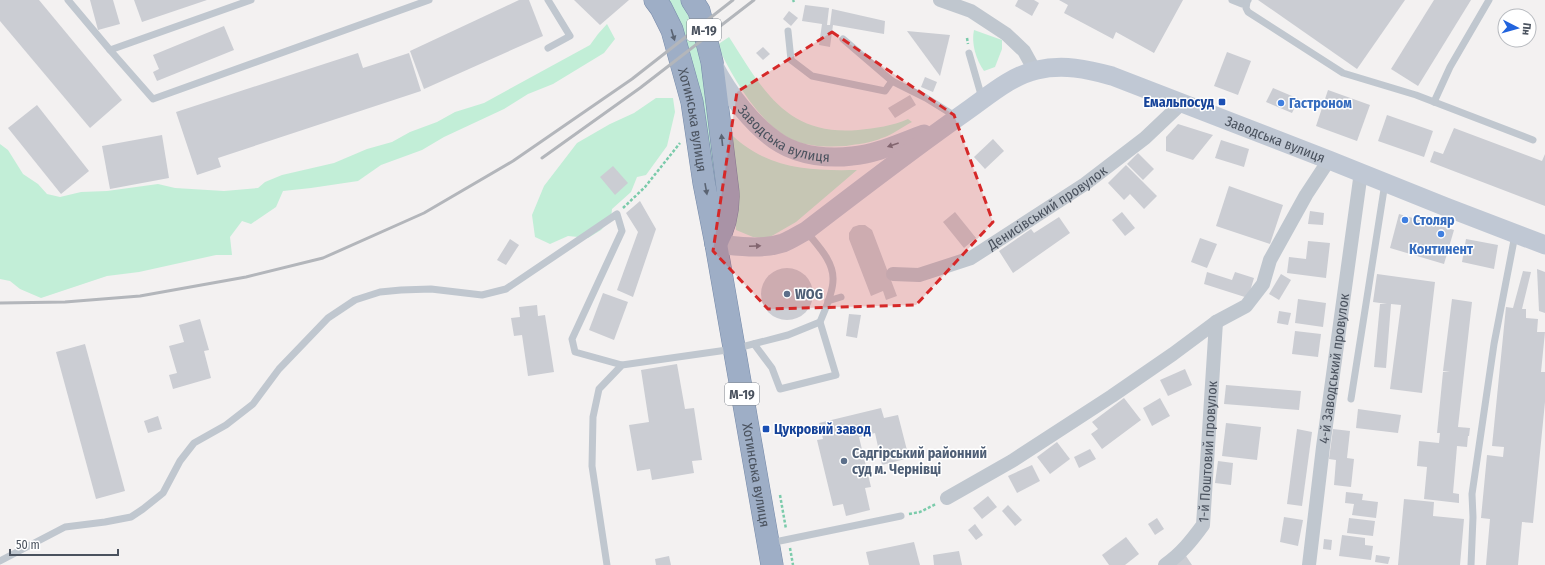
<svg xmlns="http://www.w3.org/2000/svg" width="1545" height="565" font-family="'Fira Sans Condensed',sans-serif">
<style>
.green{fill:#c2eed7}
.building{fill:#cbcdd3}
.lines{fill:none;stroke-linecap:round;stroke-linejoin:round}
.trunk-casing{stroke:#768aa9;stroke-width:23}
.path{stroke:#7bcbab;stroke-width:2.5;stroke-dasharray:3 2;stroke-linecap:butt}
.service{stroke:#c0c7cf;stroke-width:7}
.minor{stroke:#c0c7cf;stroke-width:14}
.secondary{stroke:#c0c8d4;stroke-width:19}
.trunk{stroke:#9eaec6;stroke-width:22}
.rail{stroke:#b3b6bb;stroke-width:3}
.oneway{fill:#5b6473}
.oneway2{fill:#6d7581}
.marked{fill:#d62828;fill-opacity:0.2;stroke:#d62828;stroke-width:3;stroke-dasharray:8 5;stroke-linejoin:round}
.transit-dot{fill:#1a4fb4;stroke:#fff;stroke-width:1.5}
.shop-dot{fill:#3f7fe0;stroke:#fff;stroke-width:1.5}
.service-dot{fill:#5c6f8a;stroke:#fff;stroke-width:1.5}
.labels{text-anchor:middle;stroke-width:3;stroke-linejoin:round;paint-order:stroke}
.shield{fill:#fff;stroke:#80868e;stroke-width:1}
.shield-label{font-size:13px;font-weight:bold;fill:#4a525e}
.transit-label{font-size:14px;font-weight:bold;fill:#164399;stroke:#fff;text-anchor:end}
.shop-label{font-size:14px;font-weight:bold;fill:#366cbe;stroke:#fff;text-anchor:start}
.street-label{font-size:14px;fill:#4a525e;stroke:#fff}
.service-label{font-size:14px;font-weight:bold;fill:#4e5e75;stroke:#fff;text-anchor:start}
</style>
<rect width="100%" height="100%" fill="#f3f1f1"/>
<!-- green -->
<g class="green">
<path d="M667 0H681L693 26 712 112 719 213Z"/>
<path d="M607 24 615 39 604 53 553 84 528 94 504 109 444 137 422 150 381 165 358 181 311 188 283 191 276 207 251 224 242 221 230 237 232 255H216L139 272 107 276 41 298 20 289 10 281 0 279V144L8 150 23 174 38 184 47 194 60 197 81 192 107 191 158 184 175 188 224 191 258 188 265 182 282 175 334 163 367 149 392 142 410 132 437 122 455 112 484 103 590 45 598 34Z"/>
<path d="M974 30 1002 40V49L995 67 984 71C976 60 971 43 974 30Z"/>
<path d="M729 37C763 90 786 136 858 130 876 128 892 126 908 119L912 122C902 127 892 135 882 138 871 143 858 144 846 146 829 147 811 147 795 141 761 128 732 76 717 45Z"/>
<path d="M656 98H673L675 112 667 146 646 175 637 177 631 192 612 209 611 219 601 230 588 238 568 236 550 244 535 237 532 215 544 186 577 143 610 124 634 113Z"/>
<path d="M726 129C763 169 807 171 857 170L796 222 770 237 761 238 753 237 736 230Z"/>
</g>
<!-- building -->
<g class="building">
<path d="M0 0H39L122 100 90 128 0 21Z"/>
<path d="M90 0H113L120 24 98 30Z"/>
<path d="M134 0H207L142 22Z"/>
<path d="M519 0H529L543 36 424 89 410 51Z"/>
<path d="M574 0H629L600 25Z"/>
<path d="M1018 0H1034L1039 3 1032 16 1015 6Z"/>
<path d="M1059 0H1183L1154 53 1116 32 1113 39 1064 13 1068 5Z"/>
<path d="M1258 0H1405L1357 69Z"/>
<path d="M1434 0H1471L1418 86 1391 69Z"/>
<path d="M805 5 829 8 827 25H830L832 9 885 21 884 34 833 25 830 47 819 45 822 24 802 21Z"/>
<path d="M789 11 798 18 791 26 783 19Z"/>
<path d="M224 26 234 50 157 81 153 72 159 69 153 55Z"/>
<path d="M907 31 950 35 940 76Z"/>
<path d="M763 47 770 54 763 60 756 53Z"/>
<path d="M1227 52 1251 61 1238 95 1214 86Z"/>
<path d="M358 53 363 68 409 53 421 91 218 158 221 167 197 175 176 112Z"/>
<path d="M925 77 937 82 933 92 921 87Z"/>
<path d="M1273 88 1299 99 1292 113 1266 102Z"/>
<path d="M1328 90 1370 105 1357 141 1316 126Z"/>
<path d="M910 95 916 105 895 118 888 108Z"/>
<path d="M37 105 89 171 61 194 8 128Z"/>
<path d="M1387 115 1433 131 1424 157 1378 141Z"/>
<path d="M1178 124 1213 135 1193 160 1166 151V137Z"/>
<path d="M1454 128 1542 161 1545 154V206L1430 162 1434 151 1443 154Z"/>
<path d="M162 135 169 178 110 189 102 146Z"/>
<path d="M993 139 1004 151 985 169 974 157Z"/>
<path d="M1221 140 1249 149 1244 167 1215 158Z"/>
<path d="M1138 153 1154 169 1143 180 1127 164Z"/>
<path d="M1126 165 1157 196 1144 209 1130 194 1124 200 1108 183Z"/>
<path d="M613 166 628 183 615 195 600 177Z"/>
<path d="M1229 186 1283 205 1270 244 1216 226Z"/>
<path d="M640 201 656 229 633 297 617 290 638 232 626 213Z"/>
<path d="M1310 211 1324 213 1323 225 1308 224Z"/>
<path d="M955 212 976 238 964 248 943 222Z"/>
<path d="M1122 212 1135 228 1125 236 1112 220Z"/>
<path d="M1399 214 1454 230 1444 264 1390 248Z"/>
<path d="M1059 217 1070 233 1013 273 999 251 1031 229 1034 233Z"/>
<path d="M859 225H865L872 230 897 296 886 300 883 291 871 296 849 239V233L853 227Z"/>
<path d="M1200 238 1217 244 1207 268 1191 262Z"/>
<path d="M510 239 519 245 506 265 497 260Z"/>
<path d="M1466 239 1498 245 1494 269 1462 262Z"/>
<path d="M1308 241 1330 243 1326 278 1287 273 1289 257 1306 259Z"/>
<circle cx="787" cy="294" r="26"/>
<path d="M1537 269 1545 272V313L1539 311Z"/>
<path d="M1523 271 1531 272 1522 309H1526V318L1538 319 1537 332H1545L1541 372H1545V402L1533 523 1522 522 1518 565H1486L1490 519 1481 518 1487 455 1503 457 1504 447 1492 446 1506 307 1513 308Z"/>
<path d="M1207 272 1232 280 1235 272 1254 278 1248 298 1204 284Z"/>
<path d="M1281 274 1291 280 1279 300 1269 294Z"/>
<path d="M1377 274 1435 282 1422 393 1390 389 1401 305 1391 304 1386 368 1374 367 1380 304H1387L1373 302Z"/>
<path d="M603 293 628 302 614 340 589 330Z"/>
<path d="M1298 299 1326 303 1323 327 1295 323Z"/>
<path d="M1452 299 1472 302 1458 427 1470 428 1469 436H1468L1467 447 1457 446 1455 470 1430 468 1455 470 1453 493 1459 494V503L1424 499 1427 467 1417 466 1419 441 1439 443 1440 433H1437L1443 372H1450L1443 371Z"/>
<path d="M537 305 538 316 545 315 554 372 528 376 522 335 514 336 511 318 520 317 519 307Z"/>
<path d="M1279 311 1291 313 1288 325 1277 323Z"/>
<path d="M849 314 861 315 857 338 846 336Z"/>
<path d="M200 319 209 350 204 351 211 378 173 389 169 375 177 373 169 346 184 342 179 325Z"/>
<path d="M1295 331 1321 334 1318 357 1292 354Z"/>
<path d="M85 344 125 491 96 499 56 352Z"/>
<path d="M677 364 685 409 694 408 702 460 692 461 694 473 652 480 650 469 637 471 629 425 649 422 641 370Z"/>
<path d="M1185 369 1192 385 1168 396 1160 380Z"/>
<path d="M1226 385 1301 391 1299 410 1224 404Z"/>
<path d="M1124 398 1141 420 1102 449 1091 434 1098 429 1092 422Z"/>
<path d="M1160 398 1170 416 1152 426 1143 408Z"/>
<path d="M881 408 884 418 898 415 909 458 882 465 875 433 859 437 871 487 865 488 870 510 846 516 843 504 833 506 817 440 823 439 819 423Z"/>
<path d="M1358 409 1401 415 1398 433 1356 428Z"/>
<path d="M158 416 162 429 148 433 144 421Z"/>
<path d="M1226 423 1261 427 1257 460 1222 456Z"/>
<path d="M1297 429 1312 432 1302 506 1287 504Z"/>
<path d="M1333 429 1350 431 1347 458 1354 459 1351 487 1334 485 1336 460 1329 459Z"/>
<path d="M1057 442 1070 459 1050 474 1037 457Z"/>
<path d="M1090 449 1096 459 1079 468 1074 457Z"/>
<path d="M1218 461 1233 463 1231 485 1215 483Z"/>
<path d="M1032 465 1040 481 1017 493 1008 476Z"/>
<path d="M1346 492 1363 494 1362 500 1378 502 1376 518 1352 515 1354 504 1345 503Z"/>
<path d="M988 496 997 507 982 519 973 508Z"/>
<path d="M1404 499 1434 502 1433 516 1464 519 1460 565H1398Z"/>
<path d="M1008 505 1022 520 1015 526 1002 511Z"/>
<path d="M1284 517 1303 520 1298 546 1280 542Z"/>
<path d="M1157 518 1164 529 1155 535 1148 524Z"/>
<path d="M1349 518 1375 521 1373 536 1347 533Z"/>
<path d="M975 524 983 535 976 540 968 530Z"/>
<path d="M1342 535 1365 538V545L1373 546 1371 560 1339 556Z"/>
<path d="M1126 537 1139 554 1125 565H1109L1102 555Z"/>
<path d="M1324 539 1332 540 1331 550 1323 549Z"/>
<path d="M914 542 920 565H869L866 552Z"/>
<path d="M959 551 962 565H934L933 555Z"/>
<path d="M1376 555 1390 557 1388 564 1375 562Z"/>
<path d="M669 556 671 565H656L655 559Z"/>
<path d="M1186 556 1192 565H1174Z"/>
</g>
<g class="lines">
<!-- trunk casing -->
<g class="trunk-casing">
<g id="trunk">
<path id="s6" d="M655 0 661 8 672 30 692 102 704 183 716 244 772 565"/>
<path d="M692 0 699 11 712 62 728 192C729 212 725 227 716 244"/>
</g>
</g>
<!-- path -->
<g class="path">
<path d="M793 0 794 2"/>
<path d="M967 38 968 44"/>
<path d="M623 208 645 187 680 143"/>
<path d="M780 495 786 529"/>
<path d="M909 514 920 512 936 504"/>
<path d="M790 548 793 565"/>
</g>
<!-- service -->
<g class="service">
<path d="M68 0 110 50 251 0"/>
<path d="M548 0 570 36 548 48"/>
<path d="M1232 0 1242 4 1248 0"/>
<path d="M1247 2 1246 8 1248 12 1343 73 1416 95 1533 140"/>
<path d="M788 31 791 60 812 76 885 91 892 81 926 98 955 116"/>
<path d="M843 39 892 81"/>
<path d="M110 50 153 99 429 0"/>
<path d="M969 53 982 98"/>
<path d="M1434 102 1450 67 1489 0"/>
<path d="M828 301 841 297"/>
<path d="M754 344 772 368 780 389 836 375 820 322"/>
<path d="M1351 399 1385 183"/>
<path d="M770 543 901 516"/>
<path d="M0 561 65 527 105 522 131 517 143 509 163 493 180 461 194 443 226 425 253 404 279 369 328 318 355 300 380 292 401 290 431 289 482 295 506 289 617 214 622 231 572 339 575 352 622 365"/>
<path d="M607 565 592 466 593 417 599 389 622 365 734 349 788 335 820 322C825 310 833 293 833 280 834 261 817 245 806 231"/>
<path d="M1471 565 1473 517 1472 494 1494 344 1515 235"/>
</g>
<!-- minor -->
<g class="minor">
<path d="M940 0 971 11 1006 34 1024 51 1035 71"/>
<path id="s1" d="M893 274 919 275 971 258 1085 184 1145 138 1183 102"/>
<path d="M947 498 1012 461 1112 396 1173 354 1216 322 1246 306 1263 284 1270 260 1306 195 1329 160"/>
<path id="s2" d="M1165 565C1181 554 1192 540 1203 525L1216 322"/>
<path id="s3" d="M1309 565 1323 447 1361 172"/>
</g>
<!-- secondary -->
<g class="secondary">
<path id="s4" d="M713 64C728 93 753 127 781 144 801 156 829 159 852 156 877 154 901 142 924 134"/>
<path id="s5" d="M716 244C738 246 762 250 783 243 791 240 798 235 806 231 858 191 910 151 964 113 986 98 1010 76 1037 70 1063 64 1087 69 1112 76L1329 160 1446 207 1545 245"/>
</g>
<!-- trunk -->
<use href="#trunk" class="trunk"/>
<!-- rail -->
<g class="rail">
<path d="M542 158 640 88 754 0"/>
<path d="M0 303 65 302 140 296 246 277 323 258 424 213 513 161 632 79 733 0"/>
</g>
</g>
<!-- one-way arrows -->
<defs><path id="oneway-solid" d="M-6-.8H1V-3.2L6.5 0L1 3.2V.8H-6Z"/></defs>
<g class="oneway">
<use href="#oneway-solid" transform="translate(673 35) rotate(73)"/>
<use href="#oneway-solid" transform="translate(722 140) rotate(-96)"/>
<use href="#oneway-solid" transform="translate(706 189) rotate(80)"/>
</g>
<g class="oneway2">
<use href="#oneway-solid" transform="translate(893 145) rotate(161)"/>
<use href="#oneway-solid" transform="translate(755 246) rotate(-3)"/>
</g>
<!-- marked area -->
<path class="marked" d="M832 32 954 115 993 222 916 305 768 309 713 251 737 92Z"/>
<!-- markers -->
<g class="transit-dot">
<rect x="1218" y="98" width="8" height="8" rx="2"/>
<rect x="762" y="425" width="8" height="8" rx="2"/>
</g>
<g class="shop-dot">
<circle cx="1281" cy="103" r="4"/>
<circle cx="1405" cy="220" r="4"/>
<circle cx="1441" cy="234" r="4"/>
</g>
<g class="service-dot">
<circle cx="787" cy="294" r="4"/>
<circle cx="844" cy="461" r="4"/>
</g>
<g class="labels">
<!-- shield labels -->
<g class="shield">
<rect x="687" y="19" width="34" height="22" rx="3"/>
<rect x="725" y="383" width="34" height="22" rx="3"/>
</g>
<g class="shield-label">
<text x="704" y="35">М-19</text>
<text x="742" y="399">М-19</text>
</g>
<!-- transit labels -->
<g class="transit-label">
<text x="1214" y="107">Емальпосуд</text>
<text x="774" y="434" text-anchor="start">Цукровий завод</text>
</g>
<!-- shop labels -->
<g class="shop-label">
<text x="1289" y="108">Гастроном</text>
<text x="1413" y="225">Столяр</text>
<text x="1441" y="254" text-anchor="middle">Континент</text>
</g>
<!-- street labels -->
<g class="street-label">
<text dy="5" stroke="none"><textPath href="#s6" startOffset="127">Хотинська вулиця</textPath></text>
<text dy="5" stroke="none"><textPath href="#s4" startOffset="104">Заводська вулиця</textPath></text>
<text dy="5" stroke="none"><textPath href="#s5" startOffset="627">Заводська вулиця</textPath></text>
<text dy="5" stroke="none"><textPath href="#s1" startOffset="172">Денисівський провулок</textPath></text>
<text dy="5" stroke="none"><textPath href="#s3" startOffset="198">4-й Заводський провулок</textPath></text>
<text dy="5" stroke="none"><textPath href="#s2" startOffset="129">1-й Поштовий провулок</textPath></text>
<text dy="5" stroke="none"><textPath href="#s6" startOffset="488">Хотинська вулиця</textPath></text>
</g>
<!-- service labels -->
<g class="service-label">
<text x="795" y="299">WOG</text>
<text x="852" y="458">Садгірський районний<tspan x="852" dy="16">суд м. Чернівці</tspan></text>
</g>
</g>
<!-- north arrow -->
<g transform="translate(1517 28) rotate(96)"><circle r="19" fill="#ffffff" stroke="#b7babf"/>
<path d="M0-3L7 15L0 10L-7 15Z" fill="#2163dd"/>
<text y="-6" font-size="11" font-weight="bold" text-anchor="middle" fill="#4a525e">Пн</text>
</g>
<!-- scale -->
<path d="M10 549v6h108v-6" fill="none" stroke="#4a525e" stroke-width="2"/>
<text x="16" y="549" font-size="12" fill="#4a525e" stroke="#ffffff" stroke-width="3" paint-order="stroke">50 m</text>
</svg>
